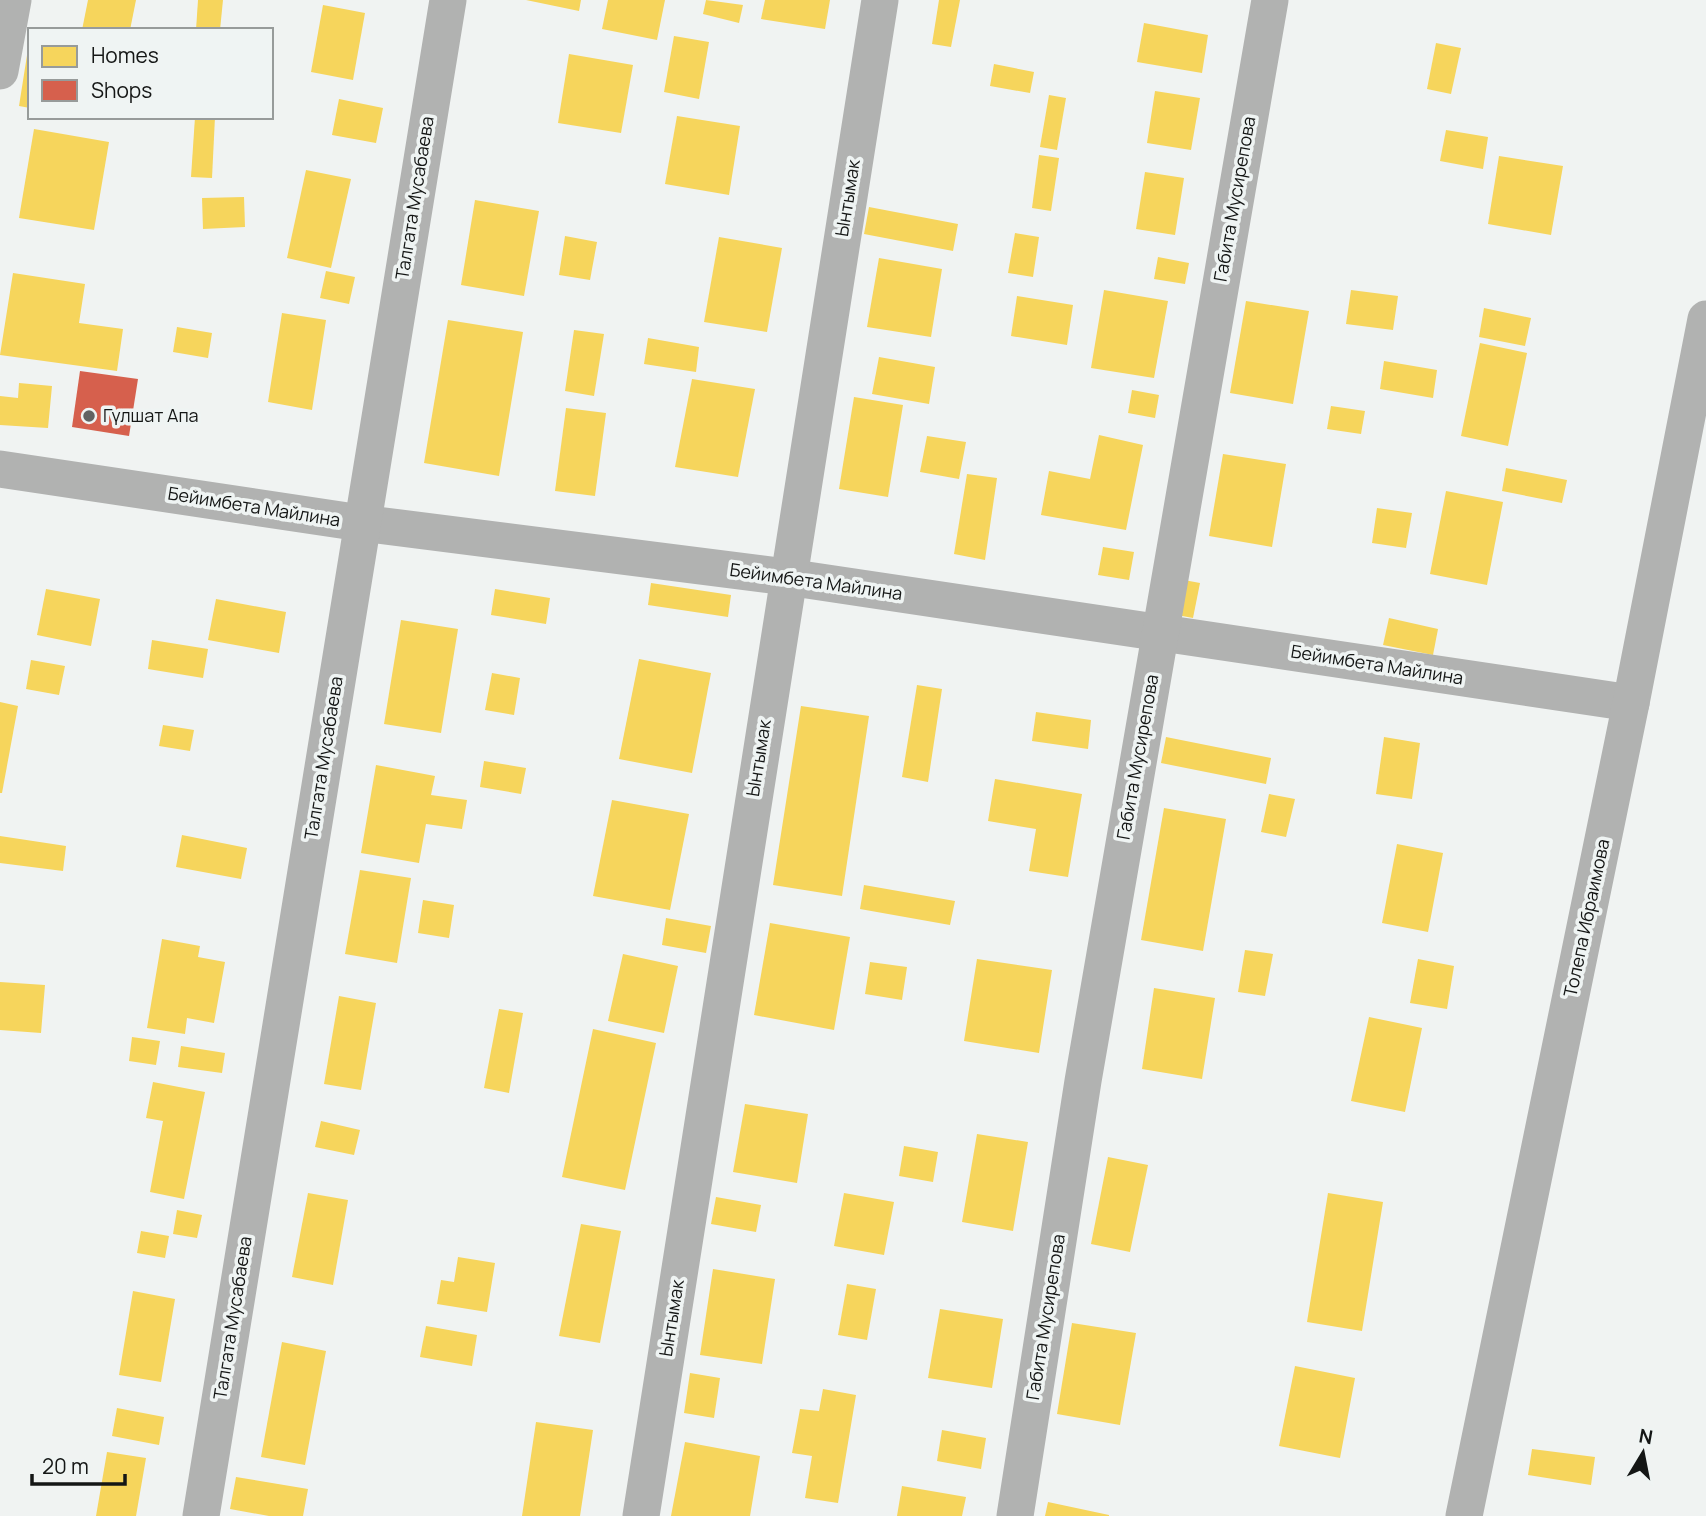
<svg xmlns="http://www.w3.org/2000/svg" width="1706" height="1516" font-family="Manrope,sans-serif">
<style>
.homes{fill:#f6d55c}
.shops{fill:#d6604d}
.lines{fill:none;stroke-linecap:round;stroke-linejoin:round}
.minor{stroke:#b1b2b1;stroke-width:37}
.poi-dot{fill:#616362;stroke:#eff4f3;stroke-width:2.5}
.labels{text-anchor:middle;stroke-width:7;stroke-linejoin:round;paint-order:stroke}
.street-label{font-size:18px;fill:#141615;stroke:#eff4f3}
.poi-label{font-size:18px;fill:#141615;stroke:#eff4f3;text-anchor:start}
</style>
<rect width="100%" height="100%" fill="#f0f3f2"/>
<!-- homes -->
<g class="homes">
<path d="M88 0H136L130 30H82Z"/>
<path d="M198 0H223L220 30H196Z"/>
<path d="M526 0H581L579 11Z"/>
<path d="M608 0H665L657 40 602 29Z"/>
<path d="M706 0 743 5 739 23 703 14Z"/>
<path d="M765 0H830L825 29 761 19Z"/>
<path d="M939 0H960L951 47 932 44Z"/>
<path d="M323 5 365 13 353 80 311 72Z"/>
<path d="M1144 23 1208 35 1202 73 1137 62Z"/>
<path d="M674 36 709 42 699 99 664 92Z"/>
<path d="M1436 43 1461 48 1451 94 1427 89Z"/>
<path d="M28 49H30V108L19 106Z"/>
<path d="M569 54 633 65 621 133 558 123Z"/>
<path d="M994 64 1034 72 1030 93 990 86Z"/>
<path d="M1155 91 1200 98 1191 150 1147 143Z"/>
<path d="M1049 95 1066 98 1057 150 1040 147Z"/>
<path d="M339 99 383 108 376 143 332 135Z"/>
<path d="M677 116 740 126 729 195 665 184Z"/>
<path d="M195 117H215L212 178 191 177Z"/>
<path d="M34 129 109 142 94 230 19 218Z"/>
<path d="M1446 130 1488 137 1483 169 1440 161Z"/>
<path d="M1039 155 1059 158 1051 211 1032 208Z"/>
<path d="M1499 156 1563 166 1551 235 1488 224Z"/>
<path d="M306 170 351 179 331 268 287 258Z"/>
<path d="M1145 172 1184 178 1175 235 1136 229Z"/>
<path d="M244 197 245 227 203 229 202 198Z"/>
<path d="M475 200 539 211 524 296 461 285Z"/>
<path d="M869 207 958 224 953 251 864 234Z"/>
<path d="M1015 233 1039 237 1033 277 1008 273Z"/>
<path d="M565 236 597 242 590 280 559 275Z"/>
<path d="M719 237 782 248 767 332 704 322Z"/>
<path d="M1158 257 1189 263 1185 284 1154 279Z"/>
<path d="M879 258 942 269 931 337 867 327Z"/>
<path d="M326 271 355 277 349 304 320 298Z"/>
<path d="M13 273 85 284 79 323 123 329 117 371 0 355Z"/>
<path d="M1104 290 1168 301 1154 378 1091 368Z"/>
<path d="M1351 290 1398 296 1393 330 1346 324Z"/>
<path d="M1017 296 1073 305 1067 345 1011 336Z"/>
<path d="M1246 301 1309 311 1293 404 1230 393Z"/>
<path d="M1484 308 1531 318 1525 346 1479 337Z"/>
<path d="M282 313 326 320 312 410 268 402Z"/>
<path d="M448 320 523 332 499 476 424 463Z"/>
<path d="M177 327 212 333 208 358 173 352Z"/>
<path d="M574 330 604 334 594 396 565 391Z"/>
<path d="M648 338 699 347 696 372 644 364Z"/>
<path d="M1480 343 1527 353 1508 446 1461 436Z"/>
<path d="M879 357 935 367 929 404 872 394Z"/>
<path d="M1384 361 1437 370 1433 398 1380 389Z"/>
<path d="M692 379 755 389 738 477 675 467Z"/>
<path d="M19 383 52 386 48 428 0 425V396L18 398Z"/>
<path d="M1132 390 1159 395 1155 418 1128 413Z"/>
<path d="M854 397 903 405 888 497 839 489Z"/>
<path d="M1331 406 1365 411 1361 434 1327 429Z"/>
<path d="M566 408 606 413 595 496 555 491Z"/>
<path d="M1099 435 1143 445 1126 530 1041 515 1049 471 1090 479Z"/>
<path d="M927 436 966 442 959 479 920 472Z"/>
<path d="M1223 454 1286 464 1272 547 1209 536Z"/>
<path d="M1506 468 1567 480 1562 503 1502 491Z"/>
<path d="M967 474 997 478 985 560 954 554Z"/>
<path d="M1446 491 1503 502 1487 585 1430 574Z"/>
<path d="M1377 508 1412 513 1406 548 1372 543Z"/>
<path d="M1103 547 1134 552 1129 580 1098 575Z"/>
<path d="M1184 580 1200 583 1193 618 1177 615Z"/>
<path d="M651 583 731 595 728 617 648 605Z"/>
<path d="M46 589 100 599 91 646 37 635Z"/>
<path d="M495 589 550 598 546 624 491 615Z"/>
<path d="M216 599 286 612 279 653 208 640Z"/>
<path d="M1389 618 1438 629 1433 655 1383 645Z"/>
<path d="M401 620 458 629 441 733 384 724Z"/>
<path d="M152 640 208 649 203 678 148 669Z"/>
<path d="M639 659 711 673 692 773 619 759Z"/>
<path d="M31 660 65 666 59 695 26 689Z"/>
<path d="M492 673 520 678 514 715 485 710Z"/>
<path d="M917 685 942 689 928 782 902 777Z"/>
<path d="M0 702 18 706 2 793H0Z"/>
<path d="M801 706 869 716 842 896 773 885Z"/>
<path d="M1036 712 1091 720 1088 749 1032 741Z"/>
<path d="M163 725 194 730 190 751 159 746Z"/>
<path d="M1166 737 1271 758 1266 784 1161 763Z"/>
<path d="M1384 737 1420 743 1412 799 1376 794Z"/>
<path d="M484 761 526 768 521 794 480 787Z"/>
<path d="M376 765 435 776 431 795 467 800 462 829 426 824 419 863 361 853Z"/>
<path d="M995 779 1082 794 1068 877 1029 871 1036 829 988 821Z"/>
<path d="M1269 794 1295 799 1286 837 1261 832Z"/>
<path d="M612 800 689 814 670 910 593 896Z"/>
<path d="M1164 808 1226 819 1203 951 1141 940Z"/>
<path d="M182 835 247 848 241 879 176 867Z"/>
<path d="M0 836 66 846 63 871 0 863Z"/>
<path d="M1397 844 1443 853 1428 932 1382 923Z"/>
<path d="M360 870 411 878 397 963 345 954Z"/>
<path d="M864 885 955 901 950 925 860 909Z"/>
<path d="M423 900 454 905 449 938 418 933Z"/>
<path d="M666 918 711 926 706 953 662 945Z"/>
<path d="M770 923 850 937 834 1030 754 1015Z"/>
<path d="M162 939 200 946 198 957 225 962 214 1023 187 1018 185 1034 147 1028Z"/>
<path d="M1245 950 1273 954 1265 996 1238 992Z"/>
<path d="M623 954 678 966 664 1033 608 1021Z"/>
<path d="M977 959 1052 970 1039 1053 964 1041Z"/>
<path d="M1418 959 1454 966 1447 1009 1410 1003Z"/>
<path d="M870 962 907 967 902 1000 865 994Z"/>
<path d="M0 982 45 985 41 1033 0 1030Z"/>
<path d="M1154 988 1215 998 1202 1079 1142 1069Z"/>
<path d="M339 996 376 1003 361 1090 324 1084Z"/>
<path d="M499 1009 523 1013 509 1093 484 1088Z"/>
<path d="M1369 1017 1422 1028 1405 1112 1351 1101Z"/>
<path d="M593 1029 656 1043 625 1190 562 1177Z"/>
<path d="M132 1037 160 1041 156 1065 129 1061Z"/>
<path d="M181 1046 225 1053 222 1073 178 1067Z"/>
<path d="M153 1082 205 1092 184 1199 150 1192 163 1121 146 1118Z"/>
<path d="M745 1104 808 1114 797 1183 733 1172Z"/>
<path d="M321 1121 360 1130 354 1155 315 1147Z"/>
<path d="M977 1134 1028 1142 1013 1231 962 1222Z"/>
<path d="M904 1146 938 1152 933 1182 899 1176Z"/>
<path d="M1108 1157 1148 1165 1130 1252 1091 1244Z"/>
<path d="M308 1193 348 1200 333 1285 292 1277Z"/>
<path d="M844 1193 894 1202 884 1255 834 1246Z"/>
<path d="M1328 1193 1383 1202 1362 1331 1307 1322Z"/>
<path d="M716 1197 761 1205 756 1232 711 1224Z"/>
<path d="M177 1210 202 1215 197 1238 173 1234Z"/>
<path d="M581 1224 621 1231 600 1343 559 1336Z"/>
<path d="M141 1231 169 1236 165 1258 137 1253Z"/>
<path d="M458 1257 495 1263 487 1312 437 1304 441 1280 454 1282Z"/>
<path d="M713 1269 775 1279 762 1364 700 1355Z"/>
<path d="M847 1284 876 1289 867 1340 838 1335Z"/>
<path d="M133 1291 175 1299 161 1382 119 1375Z"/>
<path d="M940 1309 1003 1319 992 1388 928 1378Z"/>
<path d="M1072 1323 1136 1333 1120 1425 1057 1414Z"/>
<path d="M426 1326 477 1335 472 1366 420 1357Z"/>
<path d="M282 1342 326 1351 305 1465 261 1457Z"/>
<path d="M1295 1366 1355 1378 1340 1458 1279 1446Z"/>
<path d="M690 1373 720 1378 714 1418 684 1413Z"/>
<path d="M823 1389 856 1395 838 1503 805 1498 812 1456 792 1453 800 1409 819 1411Z"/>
<path d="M117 1408 164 1417 159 1445 112 1436Z"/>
<path d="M536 1422 593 1430 580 1516H522Z"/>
<path d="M942 1430 986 1438 981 1469 937 1461Z"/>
<path d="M685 1442 760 1456 750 1516H671Z"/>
<path d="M1532 1449 1595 1457 1591 1485 1528 1475Z"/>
<path d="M107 1452 146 1458 136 1516H96Z"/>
<path d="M236 1477 308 1489 303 1516H269L230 1509Z"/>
<path d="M902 1486 966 1497 962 1516H897Z"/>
<path d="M1048 1502 1109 1515V1516H1045Z"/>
</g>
<!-- shops -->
<path class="shops" d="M80 371 138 379 129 436 72 427Z"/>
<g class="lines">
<!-- minor -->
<g class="minor">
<path d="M0 71 13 0"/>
<path d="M0 469 361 523 787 577 1631 703"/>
<path d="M201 1516 448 0"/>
<path d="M641 1516 880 0"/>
<path d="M1015 1516 1083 1081 1270 0"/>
<path d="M1464 1516 1631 703 1706 319"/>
</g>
</g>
<!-- markers -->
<circle class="poi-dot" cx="89" cy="416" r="7"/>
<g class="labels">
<!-- street labels -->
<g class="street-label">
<text transform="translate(415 198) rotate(-81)" y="6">Талгата Мусабаева</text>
<text transform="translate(848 198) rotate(-81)" y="6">Ынтымак</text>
<text transform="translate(1235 199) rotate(-80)" y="6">Габита Мусирепова</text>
<text transform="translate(254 507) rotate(9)" y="6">Бейимбета Майлина</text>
<text transform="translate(816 582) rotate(8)" y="6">Бейимбета Майлина</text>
<text transform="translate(1377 665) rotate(9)" y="6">Бейимбета Майлина</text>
<text transform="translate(1138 757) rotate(-80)" y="6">Габита Мусирепова</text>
<text transform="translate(324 758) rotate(-81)" y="6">Талгата Мусабаева</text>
<text transform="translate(759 758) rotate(-81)" y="6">Ынтымак</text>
<text transform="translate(1587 918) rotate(-78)" y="6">Толепа Ибраимова</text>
<text transform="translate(1046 1317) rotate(-81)" y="6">Габита Мусирепова</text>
<text transform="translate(233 1318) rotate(-81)" y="6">Талгата Мусабаева</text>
<text transform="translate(672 1318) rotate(-81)" y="6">Ынтымак</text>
</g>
<!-- poi labels -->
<g class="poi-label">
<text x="103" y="422">Гүлшат Апа</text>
</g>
</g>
<!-- legend -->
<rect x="28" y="28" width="245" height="91" fill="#eff4f3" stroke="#979b9a" stroke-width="2"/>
<rect x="42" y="46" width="35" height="21" fill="#f6d55c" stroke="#979b9a" stroke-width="2"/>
<text x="91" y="63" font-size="21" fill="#141615">Homes</text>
<rect x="42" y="80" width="35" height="21" fill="#d6604d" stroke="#979b9a" stroke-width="2"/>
<text x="91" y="98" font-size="21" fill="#141615">Shops</text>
<!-- north arrow -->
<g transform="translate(1643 1453) rotate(10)" stroke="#eff4f3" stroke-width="5" paint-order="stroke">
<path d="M0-5L12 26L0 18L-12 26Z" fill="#141615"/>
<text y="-10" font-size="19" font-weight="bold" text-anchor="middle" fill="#141615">N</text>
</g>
<!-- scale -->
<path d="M32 1474v10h93v-10" fill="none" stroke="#141615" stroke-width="3.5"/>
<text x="42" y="1474" font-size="21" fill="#141615" stroke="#eff4f3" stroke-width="5" paint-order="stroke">20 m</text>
</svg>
